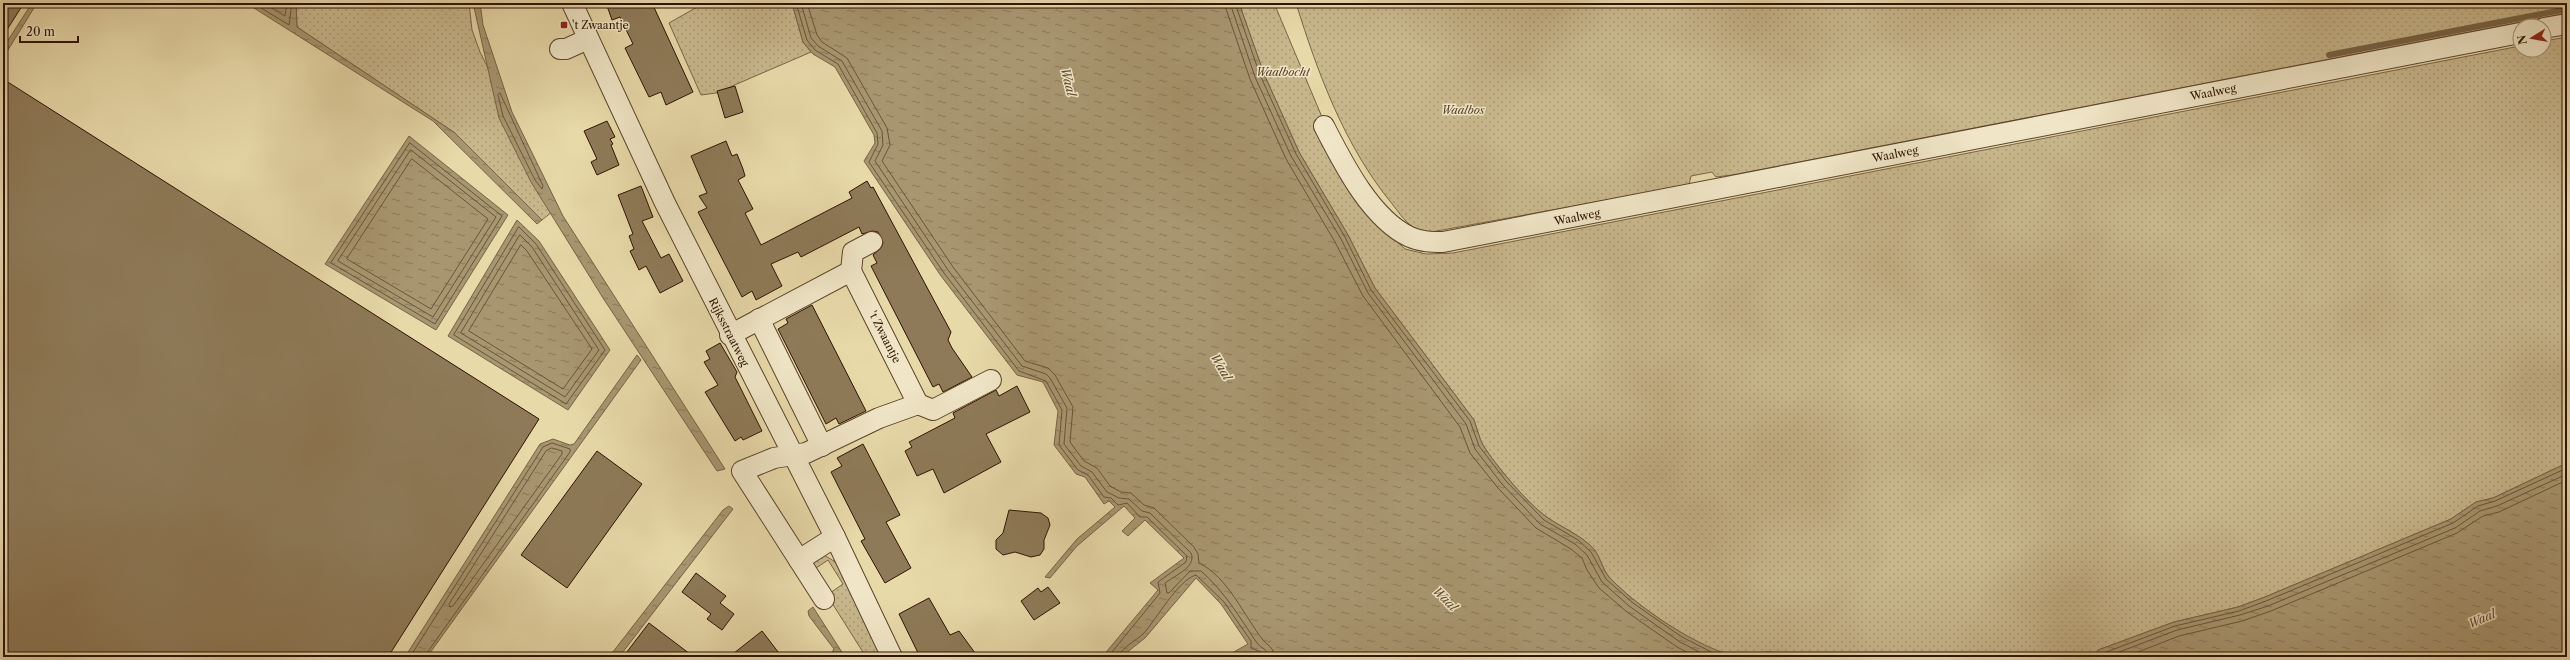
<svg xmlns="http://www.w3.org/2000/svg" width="2570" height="660" font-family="'Libre Caslon Text',serif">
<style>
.grass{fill:url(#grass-dots);stroke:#7a6546}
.water{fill:url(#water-ripples);stroke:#776244}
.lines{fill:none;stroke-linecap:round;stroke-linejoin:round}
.shore{stroke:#6a5438;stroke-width:1}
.stream{stroke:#776244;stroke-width:6}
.building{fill:#8e7a58;stroke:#2d1301}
.minor-casing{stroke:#5c442b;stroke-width:22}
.minor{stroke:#f0e6c7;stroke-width:20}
.poi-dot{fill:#8f2418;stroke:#f0e6c7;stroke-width:1.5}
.labels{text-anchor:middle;stroke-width:3;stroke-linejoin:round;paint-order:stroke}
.poi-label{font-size:11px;fill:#2d1301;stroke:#f0e6c7;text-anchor:start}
.park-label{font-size:11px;font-style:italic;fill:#5c442b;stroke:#f0e6c7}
.street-label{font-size:11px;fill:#2d1301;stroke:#f0e6c7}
.water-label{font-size:12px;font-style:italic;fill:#5e472d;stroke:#f0e6c7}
</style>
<defs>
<pattern id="grass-dots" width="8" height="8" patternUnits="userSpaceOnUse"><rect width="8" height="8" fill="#c8b78c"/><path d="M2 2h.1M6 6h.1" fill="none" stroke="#ac9c77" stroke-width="1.8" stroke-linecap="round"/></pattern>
<pattern id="water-ripples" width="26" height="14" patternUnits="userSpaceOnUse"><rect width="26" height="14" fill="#a89670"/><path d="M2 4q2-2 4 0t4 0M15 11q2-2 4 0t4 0" fill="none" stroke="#89795a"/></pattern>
</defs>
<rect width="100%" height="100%" fill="#e8d9a9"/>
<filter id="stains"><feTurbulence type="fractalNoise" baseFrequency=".005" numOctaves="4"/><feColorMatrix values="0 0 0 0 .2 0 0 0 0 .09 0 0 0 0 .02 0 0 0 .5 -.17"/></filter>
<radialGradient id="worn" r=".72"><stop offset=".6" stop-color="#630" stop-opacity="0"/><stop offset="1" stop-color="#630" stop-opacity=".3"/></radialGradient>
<!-- grass -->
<g class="grass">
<path d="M296 3H469L472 30 480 52 558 207 542 220 455 133 297 27Z"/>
<path d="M704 3H792L803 42 811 52 716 93 701 95 669 23Z"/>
<path d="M1239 3H1274L1343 167 1375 221 1405 249 1426 254 1453 253 2520 46V50H2544V41L2567 37V463L2493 498 2476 502 2451 519 2265 597 2238 607 2174 622 2098 650 2094 657H1785L1782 653C1761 652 1740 660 1719 653 1687 640 1633 603 1609 577 1602 569 1600 556 1593 548 1580 535 1563 528 1548 518 1528 504 1496 466 1483 445 1479 438 1477 428 1474 420L1375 288 1348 235 1299 152 1264 74Z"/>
<path d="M1296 3H2567V13L1732 175 1716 177 1712 172 1691 176 1689 185 1426 233C1410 229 1403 218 1393 205 1345 147 1318 74 1296 3Z"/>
<path d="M824 555 837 563 882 657H866L827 595 843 584 828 560 816 568 812 562Z"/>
</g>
<!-- water -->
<g class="water">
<path d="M32 3H37L3 58V48Z"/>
<path d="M246 3H296L297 27 455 133 542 220 537 224 433 121Z"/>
<path d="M473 3H480L483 25 512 112 563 216 725 469 717 471 603 298 531 182 499 118Z"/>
<path d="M792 3H1239L1264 74 1299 152 1348 235 1375 288 1474 420C1477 428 1479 438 1483 445 1496 466 1528 504 1548 518 1563 528 1580 535 1593 548 1600 555 1602 569 1609 577 1638 608 1697 647 1737 657H1261L1255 653 1231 657 1232 653 1248 644 1221 604 1196 578 1145 638 1121 657H1102L1158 590 1150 583 1184 558 1145 520 1128 536 1122 531 1135 518 1124 506 1077 546 1050 578 1045 577 1077 539 1115 507 1109 501 1104 504 1085 477 1076 474 1054 445 1058 411 1043 382 1017 375 941 276 864 161 875 143 874 135 835 67 813 54 803 42Z"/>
<path d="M409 136 508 215 436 330 325 264Z"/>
<path d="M517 220 539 241 610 350 568 410 448 336Z"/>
<path d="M637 355 641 360 427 657H405L540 444 553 439 570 445 574 444Z"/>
<path d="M2567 463V657H2094L2098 650 2174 622 2238 607 2265 597 2451 519 2476 502 2493 498Z"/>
<path d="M729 506 733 509 619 657H609L723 510Z"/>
<path d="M813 607 845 657H838L836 653 833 657H829L834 649 809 616 808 611Z"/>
<path d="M1767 652 1782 653 1785 657H1739Z"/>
</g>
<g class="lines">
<!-- shore -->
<g class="shore">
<path d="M253 3 289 25 292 3"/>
<path d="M263 3 285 16 287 3"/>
<path d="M796 3 807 40 815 50 838 64 877 133 878 144 869 162 944 273 1019 371 1046 381 1062 410 1059 445 1078 470 1088 475 1104 497 1111 498 1118 505 1127 503 1140 517H1147L1187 556 1186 562 1158 582 1160 593 1108 657"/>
<path d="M801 3 811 38 818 46 842 61 882 131 883 145 875 161 948 270 1022 366 1046 374 1050 378 1067 408 1064 444 1081 466 1092 472 1107 492 1119 498 1129 499 1142 511 1150 513 1191 553C1197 567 1174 576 1165 583L1167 593H1169L1190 571H1201C1225 592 1240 618 1257 643 1261 649 1268 648 1268 657"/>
<path d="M807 3 817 35 822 42 847 58 887 128 890 145 882 161 953 267 1025 361 1048 368 1055 375 1073 407 1070 442 1084 461 1097 468 1110 486 1121 492 1131 493 1144 505 1154 508 1194 547 1198 554 1199 563C1228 577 1244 616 1263 640 1268 646 1274 647 1274 657"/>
<path d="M1224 3 1250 79 1286 159 1335 242 1363 296 1460 427 1470 453 1498 488 1536 528 1571 549 1582 558 1587 570 1599 588 1627 612 1677 647 1696 657"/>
<path d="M1230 3 1255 77 1291 156 1341 239 1368 293 1466 424 1475 449 1502 484 1540 524 1575 544 1587 555 1602 582 1629 606 1680 642 1709 657"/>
<path d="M1235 3 1260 75 1296 154 1345 237 1371 290 1470 421 1479 446 1506 481 1544 520 1578 540 1591 552 1606 579 1633 603 1682 637 1721 657"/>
<path d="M500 93 543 186 542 189 535 180 503 116 498 95Z"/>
<path d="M410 143 502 216 435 324 331 263Z"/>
<path d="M411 150 496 217 433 317 338 261Z"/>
<path d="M412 159 488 219 431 309 347 259Z"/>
<path d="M519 227 536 244 605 350 566 404 454 335Z"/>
<path d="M520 235 532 247 599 350 565 397 461 333Z"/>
<path d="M521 245 527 251 592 349 563 389 469 331Z"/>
<path d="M552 448 562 451V454L453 606 450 607 449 604 546 451Z"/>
<path d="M410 657 543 447 552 443 570 449V452L424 657"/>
<path d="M1119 657C1120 648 1136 641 1143 634 1156 620 1178 580 1196 575L1224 602 1251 641V648L1261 652 1263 657"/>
<path d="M2099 657 2101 654 2175 626 2239 611 2266 601 2453 523 2478 506 2495 501 2567 468"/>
<path d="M2106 657 2177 630 2240 615 2268 606 2455 528 2480 511 2497 506 2567 474"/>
<path d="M2125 657 2179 636 2242 621 2271 611 2457 533 2483 516 2499 512 2567 480"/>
</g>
<!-- stream -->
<path class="stream" d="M2329 55 2567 9"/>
</g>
<!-- building -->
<g class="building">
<path d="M3 3H24L3 36Z"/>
<path d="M606 3H652L693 92 666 105 661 92 649 97 625 48 633 44 620 17 612 20Z"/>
<path d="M3 79 539 419 388 657H3Z"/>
<path d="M735 86 743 112 725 118 717 91Z"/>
<path d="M607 121 615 137 610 139 613 144 611 145 619 165 597 175 591 162 597 159 584 131Z"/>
<path d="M726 141 732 156 737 154 743 169 745 176 738 180 753 209 745 213 761 245 852 198 849 192 867 181 871 188 873 187 951 332 948 340 952 348 972 377 943 392 939 384 933 387 871 266 877 263 873 255 881 248 883 243 878 232 872 231 862 234 859 227 801 257 798 252 771 264 782 286 756 300 752 291 742 297 698 212 707 208 699 196 707 193 691 156Z"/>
<path d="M641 186 653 217 642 221 661 258 669 254 683 281 660 293 646 266 639 270 630 251 634 249 629 236 633 234 618 195Z"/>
<path d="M812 305 866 411 839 424 836 418 826 424 778 329 788 323 786 319Z"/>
<path d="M720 343 737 372 735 377 762 431 743 440 741 437 735 441 705 392 718 385 704 362 710 359 706 351Z"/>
<path d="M1017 386 1030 412 986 434 1001 462 944 493 933 469 917 476 905 451 912 447 909 442 955 418 953 413 996 390 999 396Z"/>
<path d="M863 444 900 515 886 522 911 568 885 583 861 541 865 539 831 472 842 466 837 458Z"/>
<path d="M597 451 642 484 567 588 521 555Z"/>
<path d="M1009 510 1041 513 1048 518 1050 525 1044 540V549L1040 555 1031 557 1015 552 1003 555 996 549V540L1003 533Z"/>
<path d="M696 573 726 596 720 603 734 614 722 630 707 619 711 614 682 592Z"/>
<path d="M1048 587 1060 603 1034 620 1021 601 1038 588 1041 592Z"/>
<path d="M929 598 950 635 959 631 978 657H920L899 614Z"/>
<path d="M649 623 694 657H623Z"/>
<path d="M762 631 782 657H729Z"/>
</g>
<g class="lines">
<!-- minor casing -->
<g class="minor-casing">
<g id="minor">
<path d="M572 3 665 203 835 537 892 657"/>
<path d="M2544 28 2567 24"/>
<path d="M560 49H566L588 39"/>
<path d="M1324 126C1343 163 1371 219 1410 237 1421 242 1432 242 1443 242L2520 33"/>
<path d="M851 271 853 252 872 242"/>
<path d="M759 319 822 446"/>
<path d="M730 335 851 271 918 404 879 418 806 453 774 458 742 471 824 599"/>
<path d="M918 404 933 410 991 380"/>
<path d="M799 560 835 537"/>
</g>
</g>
<!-- minor -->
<use href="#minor" class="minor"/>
</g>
<!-- markers -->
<rect class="poi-dot" x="560" y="21" width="8" height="8" rx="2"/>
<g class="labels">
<!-- poi labels -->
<g class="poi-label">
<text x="572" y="29">'t Zwaantje</text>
</g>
<!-- park labels -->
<g class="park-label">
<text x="1283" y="76">Waalbocht</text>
<text x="1463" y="114">Waalbos</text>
</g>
<!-- street labels -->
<g class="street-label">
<text transform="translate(2213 92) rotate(-11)" y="4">Waalweg</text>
<text transform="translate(1895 154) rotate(-11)" y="4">Waalweg</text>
<text transform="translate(1577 217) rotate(-11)" y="4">Waalweg</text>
<text transform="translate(729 332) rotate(63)" y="4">Rijksstraatweg</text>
<text transform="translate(885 337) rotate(63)" y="4">'t Zwaantje</text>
</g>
<!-- water labels -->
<g class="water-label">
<text transform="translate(1068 82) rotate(76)" y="4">Waal</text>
<text transform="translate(1221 367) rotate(60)" y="4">Waal</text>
<text transform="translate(1445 599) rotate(45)" y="4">Waal</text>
<text transform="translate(2482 619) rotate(-24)" y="4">Waal</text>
</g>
</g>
<!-- margin -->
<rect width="2570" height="660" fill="none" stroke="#e8d9a9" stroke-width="16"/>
<rect x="4" y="4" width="2562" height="652" fill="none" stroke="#2d1301" stroke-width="2"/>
<rect x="8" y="8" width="2554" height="644" fill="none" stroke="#2d1301"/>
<!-- north arrow -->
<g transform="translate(2532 38) rotate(259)"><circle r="19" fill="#f0e6c7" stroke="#a29278"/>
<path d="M0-3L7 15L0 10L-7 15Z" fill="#8f2418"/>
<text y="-6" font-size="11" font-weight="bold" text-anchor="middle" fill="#2d1301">N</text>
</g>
<!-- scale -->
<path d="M20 36v6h58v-6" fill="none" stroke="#2d1301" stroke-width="2"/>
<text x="26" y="36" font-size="12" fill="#2d1301" stroke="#f0e6c7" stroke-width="3" paint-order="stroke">20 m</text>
<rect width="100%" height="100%" filter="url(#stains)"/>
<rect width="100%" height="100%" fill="url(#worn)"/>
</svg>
